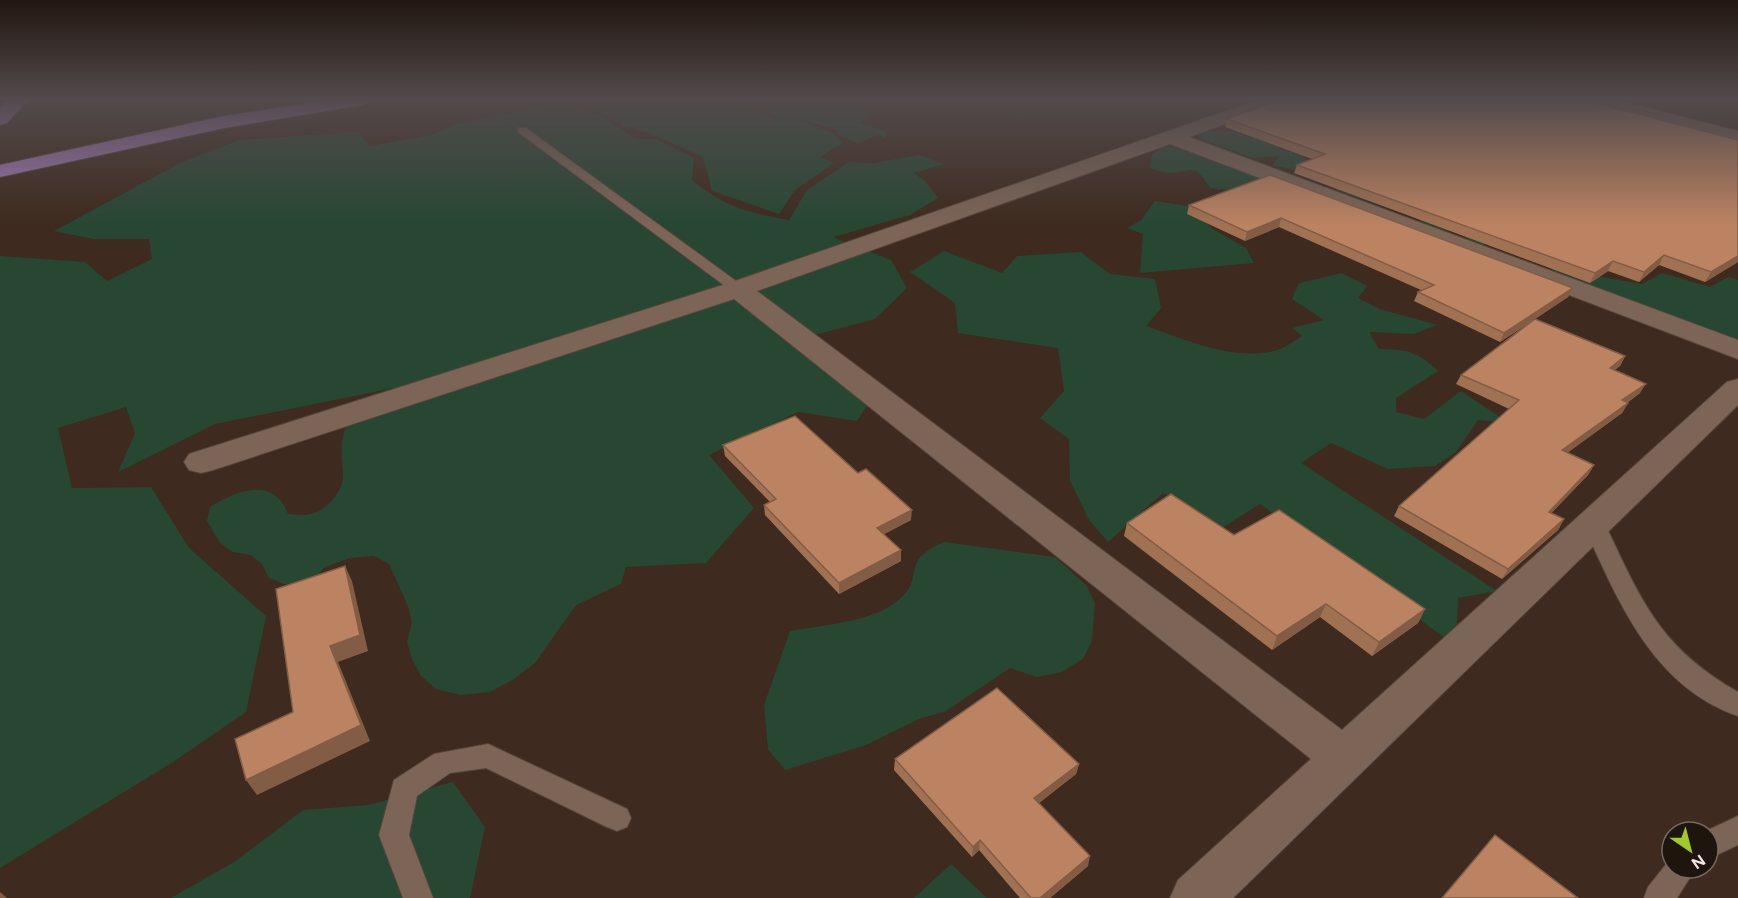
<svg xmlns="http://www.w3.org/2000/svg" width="1738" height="898" font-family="Figtree,sans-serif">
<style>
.green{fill:#274733}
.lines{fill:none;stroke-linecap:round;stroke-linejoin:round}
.service-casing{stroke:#57453b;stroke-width:2}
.minor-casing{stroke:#57453b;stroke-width:2}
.secondary-casing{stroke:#57453b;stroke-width:2}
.trunk-casing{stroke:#57453b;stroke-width:2}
.service{fill:#7c6557;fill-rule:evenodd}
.minor{fill:#7c6557;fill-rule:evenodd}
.secondary{fill:#7c6557;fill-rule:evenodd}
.trunk{fill:#a078b6;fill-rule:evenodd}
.wall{fill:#a17154}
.shaded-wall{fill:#835c45}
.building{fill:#bb8362;stroke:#835c45;stroke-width:1.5}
</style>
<rect width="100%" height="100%" fill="#3e2a1e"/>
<!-- green -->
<g class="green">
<path d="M577 100H738L773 119 779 118 746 100H851L850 109 873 102 861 123 884 130 887 139 878 135 858 143 838 135V130L792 117 833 133 843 143 820 157 834 163 795 190 779 214 712 191 703 157 647 132 624 126Z"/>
<path d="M562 102 602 116 635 139H656L694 158 692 180C725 207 748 213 789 220L807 190 849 162 873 163 920 155 944 164 914 173 924 180 938 198 910 215 833 237 891 260 907 288 875 319 811 336 868 404 857 421 798 412 709 455 754 508 706 563 626 567 621 584 576 605 535 663 514 679 490 692 461 695 436 689 421 676 412 659 407 642 412 622 408 606 389 564 374 556 350 558 325 567 309 585 284 584 269 578 262 564 251 555 233 552 220 543 207 521 210 507C236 491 274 475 288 514 295 514 304 516 311 514 328 510 345 489 343 472 342 454 339 444 346 427L413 394 394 388 215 424 118 472 135 433 126 407 58 428 72 488 151 487 189 548 266 616 246 712 173 762 0 868V256L85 262 107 281 152 259 149 239H93L54 231 180 163 239 140 358 132 370 146 431 135 454 125Z"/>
<path d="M1237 131 1245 136 1279 143 1278 149 1300 152 1312 167 1294 169 1273 166 1278 156 1253 158 1201 139 1196 132Z"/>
<path d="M1163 147 1187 149 1267 179 1241 191 1210 188C1193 161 1193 173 1169 173 1163 173 1155 169 1150 168L1152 154Z"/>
<path d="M1347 183 1676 255 1584 274 1642 284 1662 273 1710 287 1728 277 1738 280V345L1542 277 1556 266 1494 244H1476L1447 225 1448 231 1426 226 1409 211 1388 208 1335 190Z"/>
<path d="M1155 201 1189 206 1204 218 1211 228 1246 248 1254 263 1140 273 1143 234 1127 228 1141 220Z"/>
<path d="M944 251 1002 273 1017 256 1081 252 1110 274 1155 279 1161 308 1146 326C1185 339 1231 361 1274 351 1283 349 1294 341 1302 336L1292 328 1324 320 1292 299 1299 283 1342 273 1367 286 1358 298 1380 309 1437 325 1414 334 1369 332 1379 349C1406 349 1419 352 1438 371L1396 398V412L1424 419 1461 391 1509 423 1478 420 1456 452 1435 466 1388 469 1331 443 1301 463 1497 591 1458 598 1456 646 1260 504 1222 528 1163 493 1108 542 1089 520 1070 481 1069 439 1040 418 1064 391 1058 348 958 333 955 303 910 272Z"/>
<path d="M944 542 1055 557 1086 585 1095 603 1092 641 1083 659 1062 672 1037 677 1010 668 946 711 919 719 866 745 785 770 768 749 764 705 790 631C824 625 875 622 901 598 925 577 899 561 944 542Z"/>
<path d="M453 782 485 827 470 898H171L234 862 303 810 368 805Z"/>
<path d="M951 864 987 898H914Z"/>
</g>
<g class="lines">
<!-- service casing -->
<g class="service-casing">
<g id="service">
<path d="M518 128H526L743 286 746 289 743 292H733L518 132Z"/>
<path d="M1593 515 1601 517 1604 522C1641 600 1659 647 1738 692V716C1651 686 1617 598 1582 522L1585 517Z"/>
<path d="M488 744 627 809 631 818 627 827 617 831 607 827 486 768 450 773 417 796 409 835 433 898H403L379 835 394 780 434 754Z"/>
<path d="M1738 816V845L1708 859V832H1704Z"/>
<path d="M1672 857V868H1696L1677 898H1644L1648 887Z"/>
</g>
</g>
<!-- minor casing -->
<g class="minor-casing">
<path id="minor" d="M1258 100H1284L1281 104 1189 137 1738 340V359L1170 144 757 291 1342 730 1727 382 1738 379V405L1233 898H1170L1178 880 1311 759 734 299 213 470 201 473 189 470 184 462 189 454 729 283Z"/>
</g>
<!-- secondary casing -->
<g class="secondary-casing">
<path id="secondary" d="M1587 100H1616L1738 131V143L1590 104Z"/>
</g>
<!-- trunk casing -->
<g class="trunk-casing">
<g id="trunk">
<path d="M9 100H28L7 123 0 125V108Z"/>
<path d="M330 100H372L363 105 224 128 0 177V165L224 116Z"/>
</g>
</g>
<!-- service -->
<use href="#service" class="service"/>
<!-- minor -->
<use href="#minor" class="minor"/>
<!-- secondary -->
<use href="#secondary" class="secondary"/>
<!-- trunk -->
<use href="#trunk" class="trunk"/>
</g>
<!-- wall -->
<g class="wall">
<path d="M1227 119 1738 140V262L1705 282 1659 265 1639 282 1608 271 1590 283 1294 173 1297 165 1312 159 1225 127Z"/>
<path d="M1270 175 1573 288 1568 297 1535 319 1625 356 1620 366 1614 370 1640 393 1627 403H1628L1622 413 1567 453 1594 465 1588 475 1551 513 1564 519 1558 530 1502 579 1394 516 1399 506 1509 409 1456 384 1461 375 1526 325 1500 342 1414 301 1418 292 1421 290 1279 227 1245 241 1187 214 1189 205Z"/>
<path d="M723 445 911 520 884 534 901 550V561L839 594 765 515 764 505 770 502 725 456Z"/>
<path d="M1127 523 1234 535 1425 609 1418 623 1372 656 1320 617 1272 650 1124 536Z"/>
<path d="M895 759 1079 764 1076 774 1039 803 1088 866 1050 898H1020L979 850 972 857 894 770Z"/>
</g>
<!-- shaded-wall -->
<g class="shaded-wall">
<path d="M1281 218 1279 227 1245 241 1247 232Z"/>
<path d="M1664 255 1659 265 1639 282 1644 272Z"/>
<path d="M1738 256V262L1705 282 1711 272Z"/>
<path d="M1613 261 1608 271 1590 283 1595 273Z"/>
<path d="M1573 288 1568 297 1500 342 1504 333Z"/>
<path d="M1625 356 1620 366 1604 378 1610 368Z"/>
<path d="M1646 384 1640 393 1616 410 1622 400Z"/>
<path d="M1628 403 1622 413 1556 461 1562 450Z"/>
<path d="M1594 465 1588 475 1543 522 1549 512Z"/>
<path d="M912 510 911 520 877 538V528Z"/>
<path d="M1564 519 1558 530 1502 579 1508 569Z"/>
<path d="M901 550V561L839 594V583Z"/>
<path d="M345 566 352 581 368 651 338 662 370 741 257 795 246 780 361 725 330 646Z"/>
<path d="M1326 604 1320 617 1272 650 1277 636Z"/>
<path d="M1425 609 1418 623 1372 656 1379 642Z"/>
<path d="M1079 764 1076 774 1032 808 1034 798Z"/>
<path d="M980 840 979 850 972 857 973 847Z"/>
<path d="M1090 856 1088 866 1050 898H1040Z"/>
<path d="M0 892 7 898H0Z"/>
</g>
<!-- building -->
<g class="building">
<path d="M1278 100H1585L1738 140V256L1711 272 1664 255 1644 272 1613 261 1595 273 1297 165 1325 154 1227 119Z"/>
<path d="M1270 175 1573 288 1504 333 1418 292 1434 285 1281 218 1247 232 1189 205Z"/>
<path d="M1535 319 1625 356 1610 368 1646 384 1622 400 1628 403 1562 450 1594 465 1549 512 1564 519 1508 569 1399 506 1519 400 1461 375Z"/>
<path d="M795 416 858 473 866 469 912 510 877 528 901 550 839 583 764 505 776 499 723 445Z"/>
<path d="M1171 494 1234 535 1279 510 1425 609 1379 642 1326 604 1277 636 1127 523Z"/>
<path d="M345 566 360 635 330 646 361 725 246 780 235 739 293 712 276 589Z"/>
<path d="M997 688 1079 764 1034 798 1090 856 1040 898H1031L980 840 973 847 895 759Z"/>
<path d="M1495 835 1578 898H1442Z"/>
</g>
<!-- sky -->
<linearGradient id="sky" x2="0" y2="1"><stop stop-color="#221710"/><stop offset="0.44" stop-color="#524a4c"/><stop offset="1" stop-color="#524a4c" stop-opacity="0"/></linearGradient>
<rect width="1738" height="225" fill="url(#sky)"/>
<!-- north arrow -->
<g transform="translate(1690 850) rotate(145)"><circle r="28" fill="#1e150f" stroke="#746962" stroke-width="1.5"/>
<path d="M0-4.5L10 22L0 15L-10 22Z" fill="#a1c92a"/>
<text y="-9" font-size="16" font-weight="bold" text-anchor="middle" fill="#f4e7df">N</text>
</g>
</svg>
